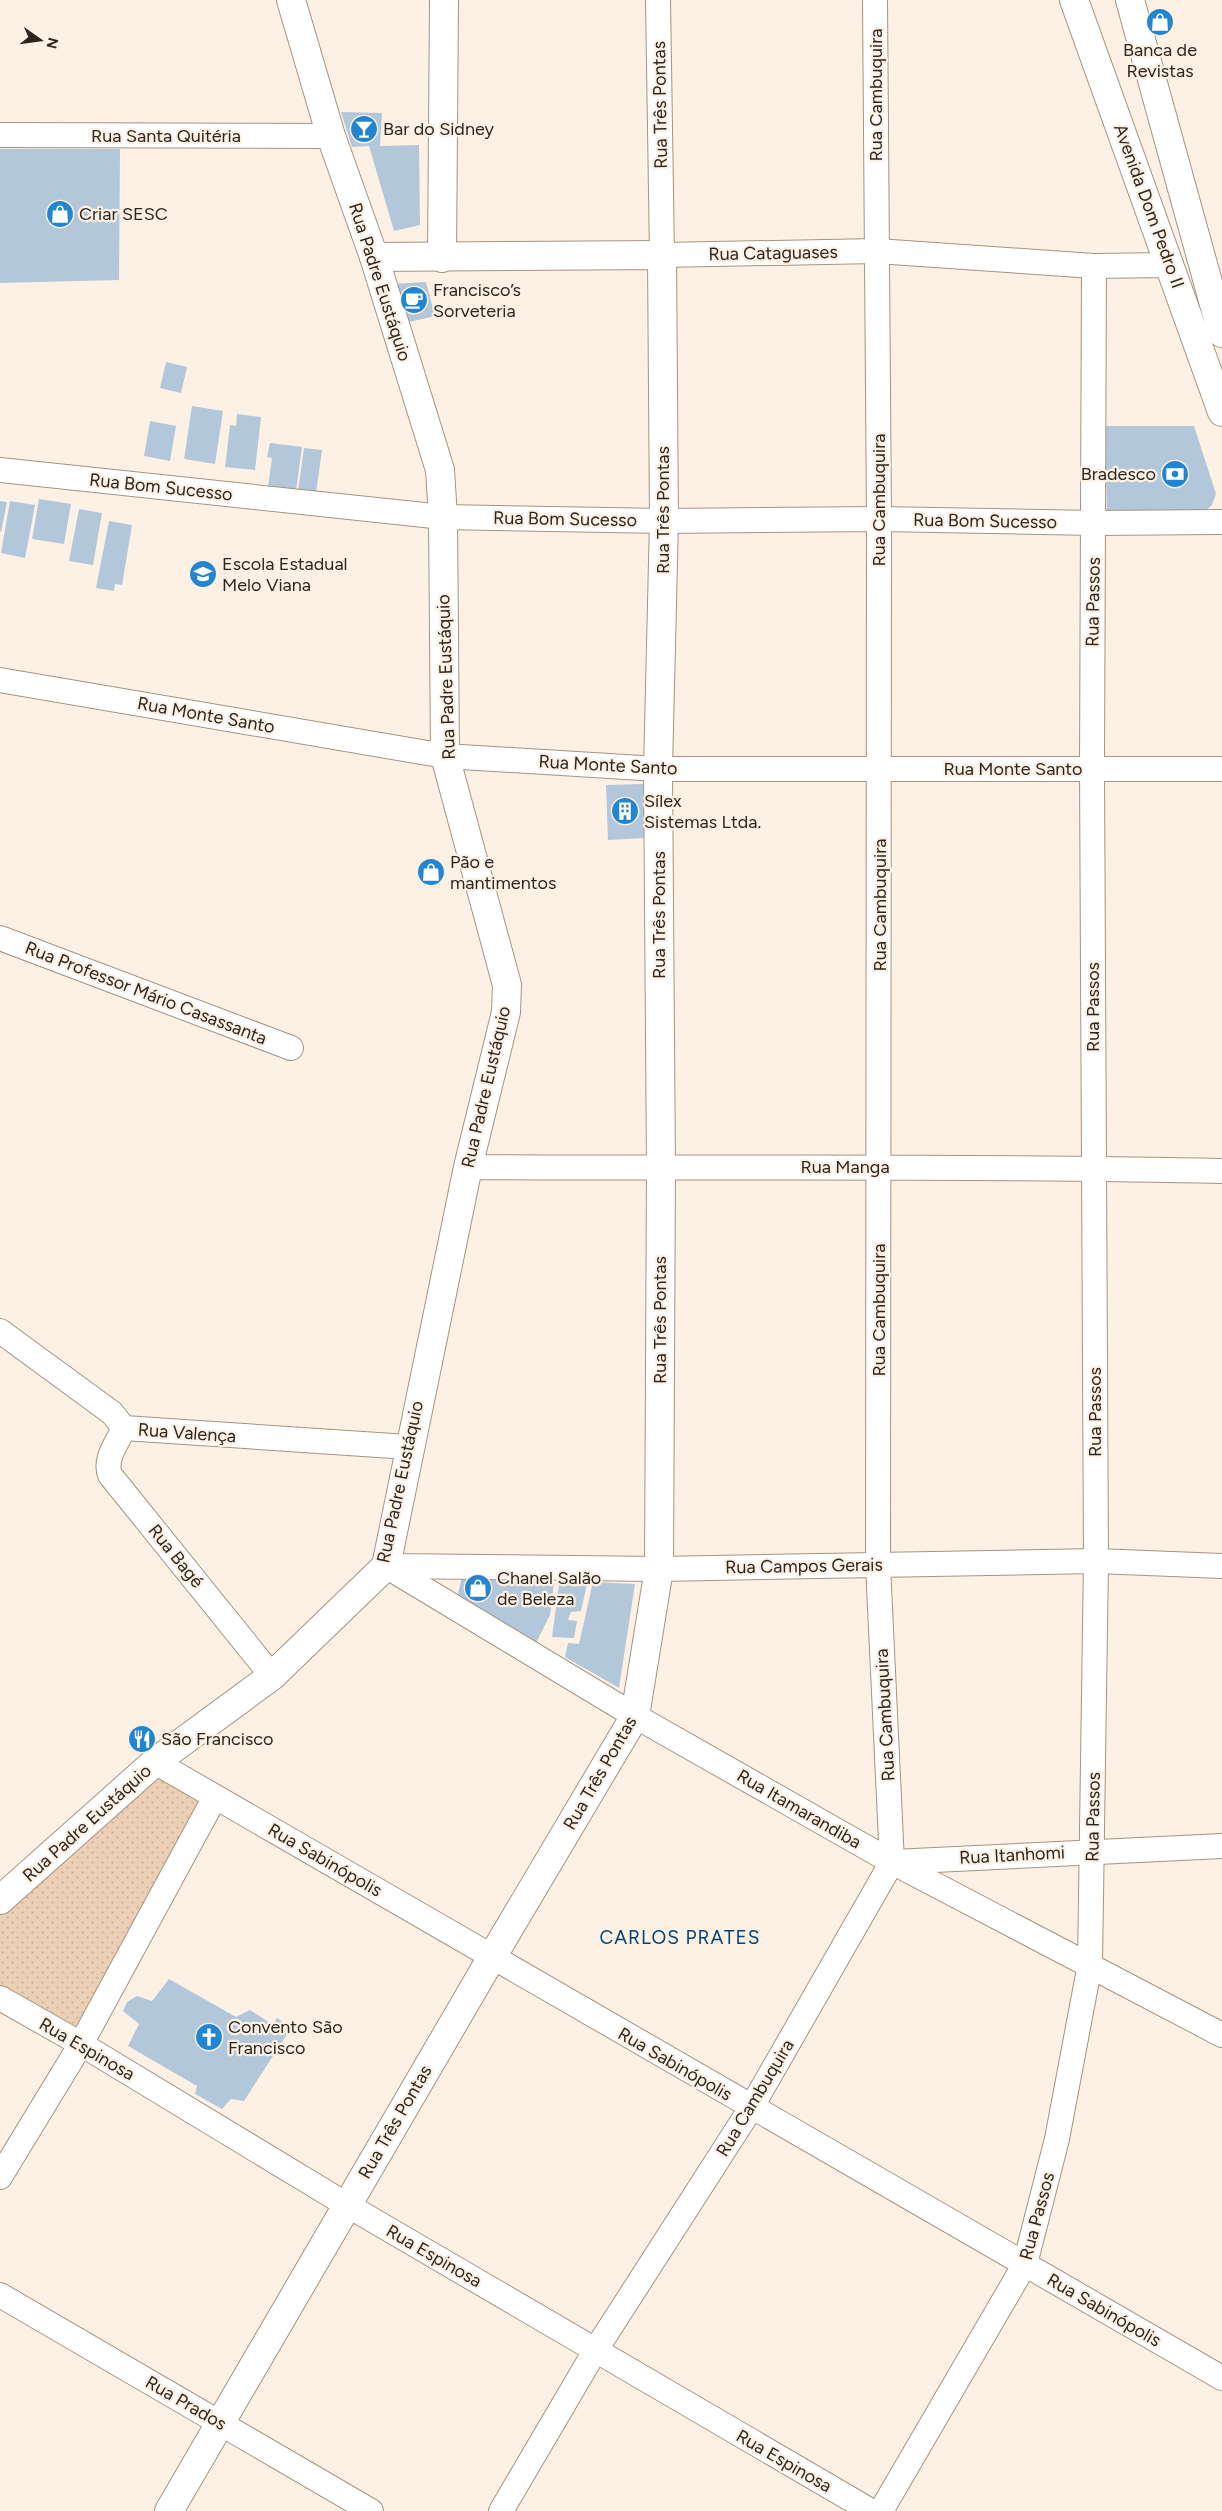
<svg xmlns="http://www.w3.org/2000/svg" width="1222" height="2511" font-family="Figtree,sans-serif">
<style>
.park{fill:url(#park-dots)}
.building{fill:#b3c7da}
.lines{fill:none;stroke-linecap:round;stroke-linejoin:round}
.minor-casing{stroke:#a59380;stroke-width:26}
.major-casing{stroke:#a59380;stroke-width:30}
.minor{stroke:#fff;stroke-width:24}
.major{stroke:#fff;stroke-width:28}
.labels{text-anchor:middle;stroke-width:4.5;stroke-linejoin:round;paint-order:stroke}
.poi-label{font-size:18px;fill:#2d251e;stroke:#fdf1e5;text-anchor:start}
.street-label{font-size:18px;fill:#2d251e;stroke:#fdf1e5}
.neighbourhood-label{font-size:19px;letter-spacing:1px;fill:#004372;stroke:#fdf1e5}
</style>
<defs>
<pattern id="park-dots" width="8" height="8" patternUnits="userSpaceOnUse" patternTransform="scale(1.25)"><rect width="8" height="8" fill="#ecd0b5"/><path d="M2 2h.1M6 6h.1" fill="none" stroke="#cbb29b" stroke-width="1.8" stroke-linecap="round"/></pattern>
</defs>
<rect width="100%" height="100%" fill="#fdf1e5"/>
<!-- park -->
<path class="park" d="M155 1762 215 1797 81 2044 0 1998V1900Z"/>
<!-- building -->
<g class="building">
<path d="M341 112 382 113 380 146 419 145 420 225 394 231 369 146 352 147Z"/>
<path d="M0 149H120L119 280 0 283Z"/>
<path d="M426 282 435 316 405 323 390 284Z"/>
<path d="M166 362 187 367 181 393 160 388Z"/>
<path d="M192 406 223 411 215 464 184 459Z"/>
<path d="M237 414 261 417 255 470 225 467 230 425 236 426Z"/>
<path d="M150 421 176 426 170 461 144 456Z"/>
<path d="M1105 426H1194L1216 494 1212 505 1205 511 1107 513Z"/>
<path d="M270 443 302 447 296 491 268 487 272 458 267 457Z"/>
<path d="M304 448 322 450 316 493 298 491Z"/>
<path d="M39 499 71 504 64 544 32 539Z"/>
<path d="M0 501 7 502 1 532H0Z"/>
<path d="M10 501 35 505 25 558 1 553Z"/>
<path d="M79 509 102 513 93 565 69 561Z"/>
<path d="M109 521 132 525 122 585 115 584 114 591 96 588Z"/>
<path d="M643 784 645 838 608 840 606 785Z"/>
<path d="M462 1576 554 1582 550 1615 535 1645 457 1598Z"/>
<path d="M593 1582 635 1584 619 1688 565 1657 568 1643 579 1644Z"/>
<path d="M587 1584 581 1611 571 1612 568 1620 577 1621 574 1638 552 1637 559 1585Z"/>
<path d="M169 1979 236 2017 250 2010 273 2025 277 2018 291 2028 244 2101 231 2099 222 2109 195 2094 197 2086 128 2046 139 2024 123 2011 127 2002 137 1996 152 2001Z"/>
</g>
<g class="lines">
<!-- minor casing -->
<g class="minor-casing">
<g id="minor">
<path d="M658 0 662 255 877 251 1094 266 1171 265"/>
<path d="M0 135 331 136"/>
<path d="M0 470 443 517 664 521 879 519 1094 523 1222 522"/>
<path d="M0 680 445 756 658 769H1222"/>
<path d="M0 938 291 1048"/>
<path d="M468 1167C719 1169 971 1165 1222 1171"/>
<path d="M0 1331 112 1413 124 1428"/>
<path d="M124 1428C117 1443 104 1459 110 1475L272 1676"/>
<path d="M124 1428 408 1447"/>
<path d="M386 1566 635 1716 892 1862 1222 2035"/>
<path d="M386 1566 659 1569 1096 1561 1222 1566"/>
<path d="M155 1762 1222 2378"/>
<path d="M893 1862 1222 1846"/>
<path d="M0 1998 81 2044 347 2205 871 2511"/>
<path d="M0 2177 81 2044 215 1797"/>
<path d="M0 2295 371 2511"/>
<path d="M501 2511 595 2351 751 2108 892 1862 878 1565 879 519 875 0"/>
<path d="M881 2511 1025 2264 1057 2139 1090 1964 1096 1561 1092 769 1094 266"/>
</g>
</g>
<!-- major casing -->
<g class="major-casing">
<g id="major">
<path d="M1074 0 1222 412"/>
<path d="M1130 0 1222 333"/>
<path d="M442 258 444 0"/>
<path d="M0 1900 155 1762 272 1676 386 1566 468 1167 506 1012 507 985 445 756 443 517 440 470 374 257 331 136 291 0"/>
<path d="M169 2511 492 1957 635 1716 659 1569 661 1169 658 769 664 521 662 255 374 257"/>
</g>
</g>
<!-- minor -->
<use href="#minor" class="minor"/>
<!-- major -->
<use href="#major" class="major"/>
</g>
<!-- icons -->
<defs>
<g id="shop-disc" transform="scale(1.4375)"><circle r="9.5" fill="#2185d0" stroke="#fdf1e5"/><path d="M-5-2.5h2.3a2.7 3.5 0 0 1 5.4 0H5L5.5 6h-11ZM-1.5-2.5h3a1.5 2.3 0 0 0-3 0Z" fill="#fff"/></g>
<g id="bar-disc" transform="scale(1.4375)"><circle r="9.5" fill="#2185d0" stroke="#fdf1e5"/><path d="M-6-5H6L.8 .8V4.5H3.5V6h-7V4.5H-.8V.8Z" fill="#fff"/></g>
<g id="cafe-disc" transform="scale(1.4375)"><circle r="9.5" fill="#2185d0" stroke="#fdf1e5"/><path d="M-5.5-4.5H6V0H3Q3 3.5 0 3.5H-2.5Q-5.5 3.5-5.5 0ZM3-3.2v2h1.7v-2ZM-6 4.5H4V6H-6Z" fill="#fff"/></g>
<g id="bank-disc" transform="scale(1.4375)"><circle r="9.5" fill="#2185d0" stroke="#fdf1e5"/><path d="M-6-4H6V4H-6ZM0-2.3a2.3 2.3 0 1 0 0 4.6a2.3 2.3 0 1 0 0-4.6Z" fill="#fff"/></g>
<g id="school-disc" transform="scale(1.4375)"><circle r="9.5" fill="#2185d0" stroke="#fdf1e5"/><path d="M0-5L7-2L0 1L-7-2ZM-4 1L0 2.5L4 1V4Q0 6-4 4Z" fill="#fff"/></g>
<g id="building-disc" transform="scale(1.4375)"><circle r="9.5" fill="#2185d0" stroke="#fdf1e5"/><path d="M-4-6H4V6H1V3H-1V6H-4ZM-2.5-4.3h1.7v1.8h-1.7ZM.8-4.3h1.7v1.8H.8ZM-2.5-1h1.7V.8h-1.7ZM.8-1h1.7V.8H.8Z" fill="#fff"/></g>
<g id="restaurant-disc" transform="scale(1.4375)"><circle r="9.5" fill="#2185d0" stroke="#fdf1e5"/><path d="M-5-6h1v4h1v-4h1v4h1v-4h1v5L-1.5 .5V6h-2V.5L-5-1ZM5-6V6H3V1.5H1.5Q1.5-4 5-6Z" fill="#fff"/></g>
<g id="church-disc" transform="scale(1.4375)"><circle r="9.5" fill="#2185d0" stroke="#fdf1e5"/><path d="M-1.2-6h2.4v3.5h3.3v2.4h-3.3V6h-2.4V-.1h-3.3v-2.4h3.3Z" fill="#fff"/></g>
</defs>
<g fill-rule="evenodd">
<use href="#shop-disc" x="1160" y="22"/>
<use href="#bar-disc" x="364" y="129"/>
<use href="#shop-disc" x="60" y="214"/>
<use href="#cafe-disc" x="414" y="300"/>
<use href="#bank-disc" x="1175" y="474"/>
<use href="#school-disc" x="203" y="574"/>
<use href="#building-disc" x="625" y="811"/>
<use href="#shop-disc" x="431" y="872"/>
<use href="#shop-disc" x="478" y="1588"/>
<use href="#restaurant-disc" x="142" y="1739"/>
<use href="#church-disc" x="209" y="2037"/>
</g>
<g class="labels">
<!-- poi labels -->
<g class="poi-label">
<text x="1160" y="56" text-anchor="middle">Banca de<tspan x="1160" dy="21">Revistas</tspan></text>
<text x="383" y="135">Bar do Sidney</text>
<text x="79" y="220">Criar SESC</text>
<text x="433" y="296">Francisco’s<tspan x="433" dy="21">Sorveteria</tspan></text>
<text x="1156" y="480" text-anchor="end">Bradesco</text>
<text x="222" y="570">Escola Estadual<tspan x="222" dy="21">Melo Viana</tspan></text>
<text x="644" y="807">Sílex<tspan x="644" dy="21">Sistemas Ltda.</tspan></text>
<text x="450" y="868">Pão e<tspan x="450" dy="21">mantimentos</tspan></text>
<text x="497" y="1584">Chanel Salão<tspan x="497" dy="21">de Beleza</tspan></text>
<text x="161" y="1745">São Francisco</text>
<text x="228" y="2033">Convento São<tspan x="228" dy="21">Francisco</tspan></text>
</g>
<!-- street labels -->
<g class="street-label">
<text transform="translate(876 95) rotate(-90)" y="6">Rua Cambuquira</text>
<text transform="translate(660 105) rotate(-91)" y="6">Rua Três Pontas</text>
<text x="166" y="142">Rua Santa Quitéria</text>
<text transform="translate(1149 206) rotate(70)" y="6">Avenida Dom Pedro II</text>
<text transform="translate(773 253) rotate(-1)" y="6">Rua Cataguases</text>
<text transform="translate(380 282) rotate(72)" y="6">Rua Padre Eustáquio</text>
<text transform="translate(161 487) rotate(6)" y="6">Rua Bom Sucesso</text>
<text transform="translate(879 500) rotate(-90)" y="6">Rua Cambuquira</text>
<text transform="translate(663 510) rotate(-90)" y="6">Rua Três Pontas</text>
<text transform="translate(565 519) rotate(1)" y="6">Rua Bom Sucesso</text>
<text transform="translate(985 521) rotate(1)" y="6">Rua Bom Sucesso</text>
<text transform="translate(1093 602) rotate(-89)" y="6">Rua Passos</text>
<text transform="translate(446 677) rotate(-92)" y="6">Rua Padre Eustáquio</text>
<text transform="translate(206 715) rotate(10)" y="6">Rua Monte Santo</text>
<text transform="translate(608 765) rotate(3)" y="6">Rua Monte Santo</text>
<text x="1013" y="775">Rua Monte Santo</text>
<text transform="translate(880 905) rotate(-90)" y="6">Rua Cambuquira</text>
<text transform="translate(659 915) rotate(-90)" y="6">Rua Três Pontas</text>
<text transform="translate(146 993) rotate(21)" y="6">Rua Professor Mário Casassanta</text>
<text transform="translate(1093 1007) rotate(-90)" y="6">Rua Passos</text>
<text transform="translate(486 1087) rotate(-77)" y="6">Rua Padre Eustáquio</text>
<text x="845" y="1173">Rua Manga</text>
<text transform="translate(879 1310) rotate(-90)" y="6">Rua Cambuquira</text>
<text transform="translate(660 1320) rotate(-90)" y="6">Rua Três Pontas</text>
<text transform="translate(1095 1412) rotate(-90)" y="6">Rua Passos</text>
<text transform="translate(187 1433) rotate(4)" y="6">Rua Valença</text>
<text transform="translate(400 1482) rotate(-78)" y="6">Rua Padre Eustáquio</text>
<text transform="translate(176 1556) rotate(51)" y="6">Rua Bagé</text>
<text transform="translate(804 1566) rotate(-1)" y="6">Rua Campos Gerais</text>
<text transform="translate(885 1715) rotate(-93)" y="6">Rua Cambuquira</text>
<text transform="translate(600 1773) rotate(-60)" y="6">Rua Três Pontas</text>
<text transform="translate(799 1809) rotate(30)" y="6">Rua Itamarandiba</text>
<text transform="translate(1093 1817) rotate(-89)" y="6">Rua Passos</text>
<text transform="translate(87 1823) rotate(-42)" y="6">Rua Padre Eustáquio</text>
<text transform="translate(1012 1855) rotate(-3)" y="6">Rua Itanhomi</text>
<text transform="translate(325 1860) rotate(30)" y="6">Rua Sabinópolis</text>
<text transform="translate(87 2049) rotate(30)" y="6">Rua Espinosa</text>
<text transform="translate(675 2064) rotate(30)" y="6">Rua Sabinópolis</text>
<text transform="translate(755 2098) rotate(-59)" y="6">Rua Cambuquira</text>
<text transform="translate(395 2122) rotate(-60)" y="6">Rua Três Pontas</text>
<text transform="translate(1037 2216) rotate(-75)" y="6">Rua Passos</text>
<text transform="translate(434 2256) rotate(30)" y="6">Rua Espinosa</text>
<text transform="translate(1104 2310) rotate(30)" y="6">Rua Sabinópolis</text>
<text transform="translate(186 2403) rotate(30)" y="6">Rua Prados</text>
<text transform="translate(784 2461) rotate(30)" y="6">Rua Espinosa</text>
</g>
<!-- neighbourhood labels -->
<g class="neighbourhood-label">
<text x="680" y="1944">CARLOS PRATES</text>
</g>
</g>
<!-- north arrow -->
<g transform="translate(40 40) rotate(104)" stroke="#fdf1e5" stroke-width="4" paint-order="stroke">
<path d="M0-4L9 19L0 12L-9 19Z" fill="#2d251e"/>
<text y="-8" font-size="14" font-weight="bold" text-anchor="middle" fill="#2d251e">N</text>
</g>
</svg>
